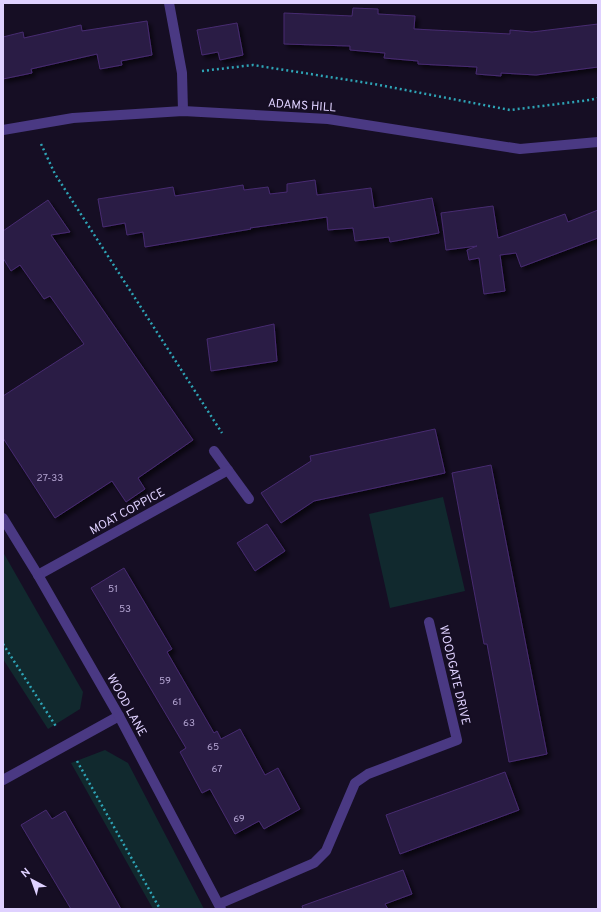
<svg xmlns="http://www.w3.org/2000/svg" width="601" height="912" font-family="Overpass,sans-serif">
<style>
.green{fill:#11292e}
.building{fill:#2b1a45;stroke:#472c71;filter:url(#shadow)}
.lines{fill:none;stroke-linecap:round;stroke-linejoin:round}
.path{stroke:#2ea4b6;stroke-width:2.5;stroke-dasharray:2 3;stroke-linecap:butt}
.minor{stroke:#4a3983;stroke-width:10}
.tertiary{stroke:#4a3983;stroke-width:10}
.labels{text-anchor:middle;stroke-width:4;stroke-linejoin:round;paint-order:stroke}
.number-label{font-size:10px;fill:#b2a3d0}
.street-label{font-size:12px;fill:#dfd1ff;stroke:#160e24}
</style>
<defs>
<filter id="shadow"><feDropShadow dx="3.5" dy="3.5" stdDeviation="2" flood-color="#0009"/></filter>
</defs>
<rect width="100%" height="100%" fill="#160e24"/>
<!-- green -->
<g class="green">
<path d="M443 497 465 591 390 608 369 514Z"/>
<path d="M3 552 83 692 80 709 48 729 3 659Z"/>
<path d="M105 750 128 763 204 909H153L71 763Z"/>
</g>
<!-- building -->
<g class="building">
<path d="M353 8 378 9V14L415 16 414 29 510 34V30L532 32 598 24V67L536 75 501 73V76L476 74 477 67 418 64V61L384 58 385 53 350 50V46L284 44V13L352 16Z"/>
<path d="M147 21 152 55 121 61 122 65 100 69 97 54 31 69 32 73 3 79V37L23 32 24 38 81 25 82 31Z"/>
<path d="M237 23 243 55 220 60 218 52 202 55 197 30Z"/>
<path d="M315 180 317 195 371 188 374 208 432 198 439 233 390 242 389 237 355 241 353 228 328 230 327 217 250 228 251 229 145 247 143 232 127 235 125 223 103 227 98 199 173 187 175 196 243 185 244 190 268 187 270 194 287 192V184Z"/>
<path d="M48 200 70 232 51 235 193 440 138 478 145 489 126 502 112 481 55 518 3 438V396L84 344 50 296 44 299 20 265 11 271 3 258V231Z"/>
<path d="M493 206 498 238 565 214 568 222 598 210V238L521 267 516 253 500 255 505 291 484 294 479 258 469 260 467 250 477 246 446 250 441 213Z"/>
<path d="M274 324 277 361 211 371 207 339Z"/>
<path d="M435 429 445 473 314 501 281 523 261 493 311 461 310 456Z"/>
<path d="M491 465 547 754 509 762 487 644H484L452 473Z"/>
<path d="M267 524 285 551 255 571 237 543Z"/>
<path d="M124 568 172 649 167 652 214 733 217 731 221 739 240 729 265 775 278 768 300 809 264 829 259 821 235 834 210 789 202 793 180 752 186 748 91 588Z"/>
<path d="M505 772 519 810 400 854 386 815Z"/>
<path d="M46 810 52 819 65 811 121 909H71L21 825Z"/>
<path d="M403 870 412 894 385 904 388 909H303L302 906Z"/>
</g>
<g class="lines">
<!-- path -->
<g class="path">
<path d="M202 71 253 65 374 84 510 110 590 100 598 98"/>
<path d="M41 144 55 174 222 433"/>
<path d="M3 644 57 728"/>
<path d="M77 761 160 909"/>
</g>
<!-- minor -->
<g class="minor">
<path d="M169 3 182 73 183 111"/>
<path d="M214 451 249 499"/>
<path d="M38 575 228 470"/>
<path d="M3 780 119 716"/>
<path d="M219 904 314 863 326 851 355 783 368 774 457 740 429 622"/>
</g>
<!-- tertiary -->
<g class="tertiary">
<path d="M3 130 73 118 183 111 328 119 520 149 598 142"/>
<path d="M3 518 38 575 119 716 221 909"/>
</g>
</g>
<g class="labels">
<!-- number labels -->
<g class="number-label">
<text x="50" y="481">27-33</text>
<text x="113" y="592">51</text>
<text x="125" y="612">53</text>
<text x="165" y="684">59</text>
<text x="177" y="705">61</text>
<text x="189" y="726">63</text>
<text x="213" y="750">65</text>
<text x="217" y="772">67</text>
<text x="239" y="822">69</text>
</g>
<!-- street labels -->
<g class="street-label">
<text transform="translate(302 105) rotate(4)" y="4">ADAMS HILL</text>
<text transform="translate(127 511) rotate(-29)" y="4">MOAT COPPICE</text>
<text transform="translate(455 675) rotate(77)" y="4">WOODGATE DRIVE</text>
<text transform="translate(127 705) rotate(61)" y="4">WOOD LANE</text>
</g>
</g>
<!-- border -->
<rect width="601" height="912" fill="none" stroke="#dfd1ff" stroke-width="8"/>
<!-- north arrow -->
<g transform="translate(32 880) rotate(319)" stroke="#160e24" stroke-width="3" paint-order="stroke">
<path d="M0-3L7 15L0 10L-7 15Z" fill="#dfd1ff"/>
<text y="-6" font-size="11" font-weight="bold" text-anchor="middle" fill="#dfd1ff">N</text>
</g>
</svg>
